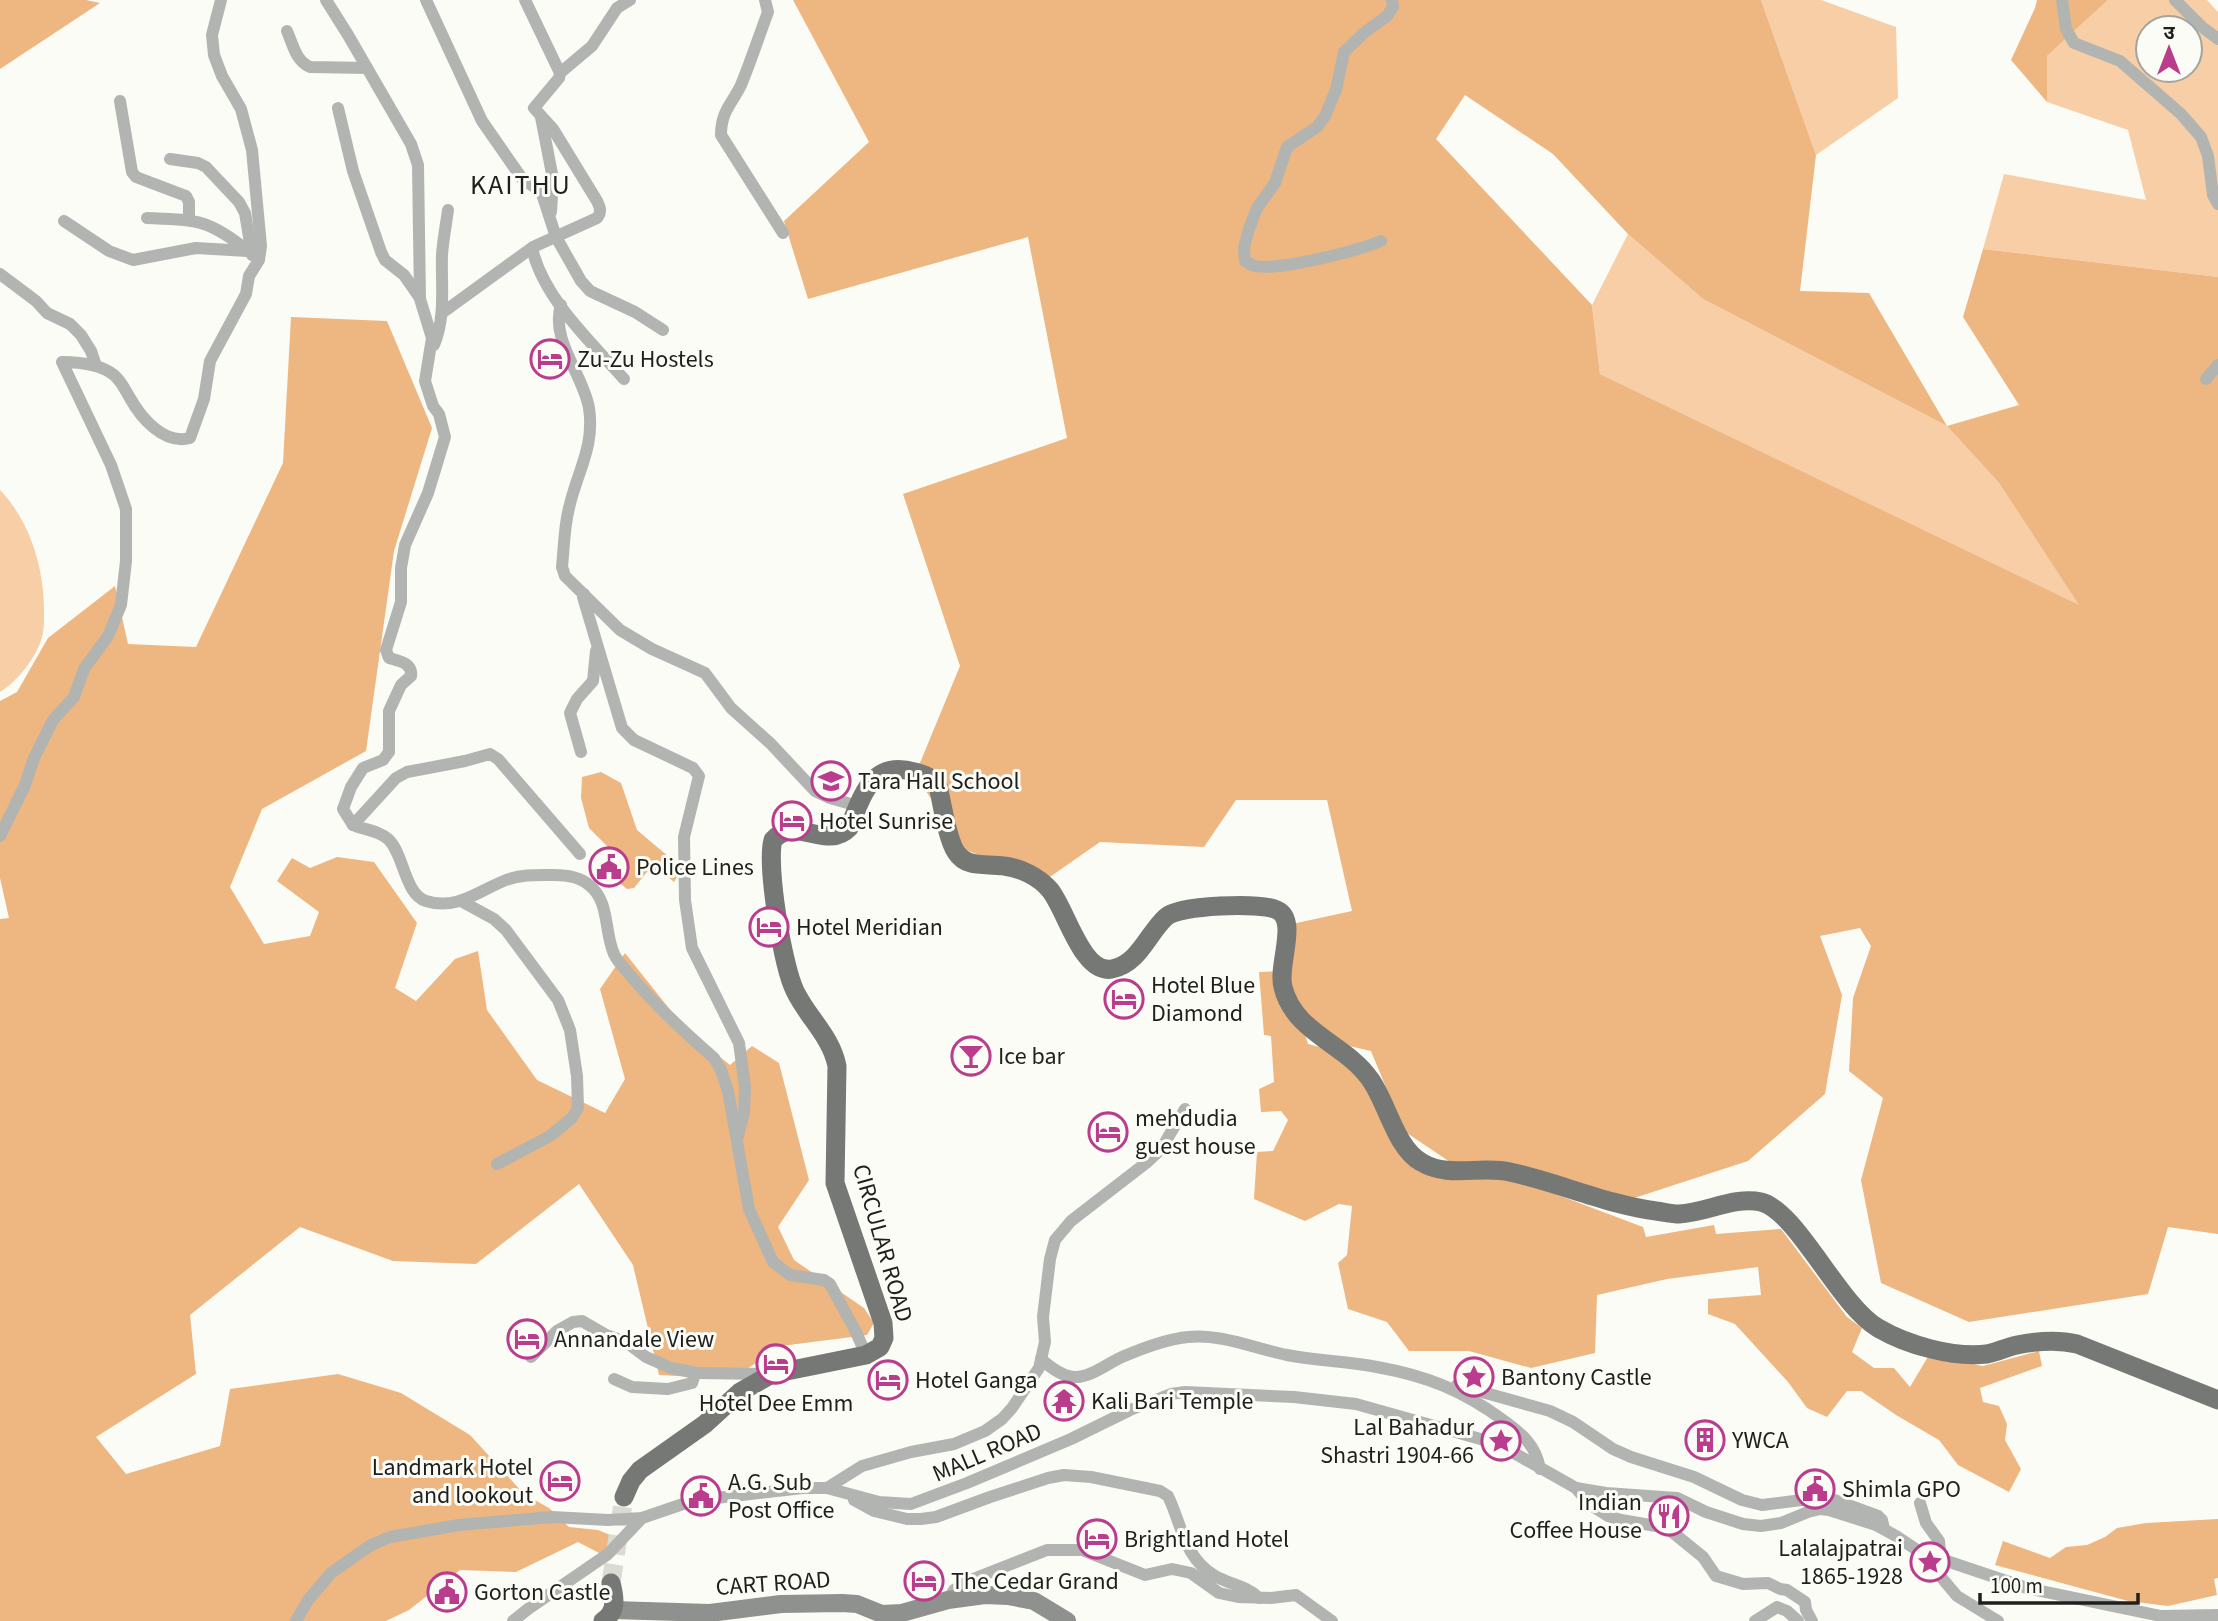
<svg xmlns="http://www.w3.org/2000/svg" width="2218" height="1621" font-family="'Source Sans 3','Noto Sans Devanagari',sans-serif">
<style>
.green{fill:#f8cea6;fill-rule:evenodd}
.forest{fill:#eeb681;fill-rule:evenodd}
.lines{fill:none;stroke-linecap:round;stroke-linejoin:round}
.primary-tunnel{stroke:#dadbd5;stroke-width:19;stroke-dasharray:19 10;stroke-linecap:butt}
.minor{stroke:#b2b4b2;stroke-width:12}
.secondary{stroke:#8e918e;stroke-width:18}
.primary{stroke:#757874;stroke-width:19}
.labels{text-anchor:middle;stroke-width:6;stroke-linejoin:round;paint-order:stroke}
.poi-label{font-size:24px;fill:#1f201d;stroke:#fbfcf6;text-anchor:start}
.street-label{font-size:24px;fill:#1f201d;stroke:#fbfcf6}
.quarter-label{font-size:28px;letter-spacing:2px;fill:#1f201d;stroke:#fbfcf6}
</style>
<rect width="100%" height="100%" fill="#fbfcf6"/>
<!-- green -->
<g class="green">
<path d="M1761 0H1821L1896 27 1898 98 1816 155Z"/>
<path d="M2108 0H2207L2218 12V277L1983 249 2004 174 2146 200 2128 130 2047 102V56ZM2148 28H2190V70H2148Z"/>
<path d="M1628 234 1703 299 1947 426 1999 483 2080 606 1600 374 1592 305Z"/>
<path d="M0 490C31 522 45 571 44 615 44 622 44 630 42 637 36 658 18 681 0 692Z"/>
</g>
<!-- forest -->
<g class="forest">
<path d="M0 0H86L100 3 0 69Z"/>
<path d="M793 0H1761L1816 155 1800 291 1869 293 1947 426 2019 405 1963 317 1983 249 2218 277V1234L2168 1227 2148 1294 1969 1322 1881 1283 1861 1180 1883 1098 1849 1071 1853 998 1871 946 1860 928 1820 936 1842 995 1825 1094 1748 1161 1628 1200 1450 1162 1404 1131 1371 1051 1315 1038 1288 979 1308 1044 1361 1058 1398 1141 1441 1174 1505 1175 1643 1227 1646 1237 1714 1225 1716 1234 1781 1229 1847 1317 1862 1328 1852 1352 1874 1368H1894L1910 1387 1929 1355 1983 1366 2039 1351 2042 1366 1980 1388 1983 1402 1999 1406 2007 1424 2005 1440 2021 1469 2009 1492 1958 1465 1939 1440 1896 1415 1861 1391H1847L1827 1417 1807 1408 1788 1382 1735 1324 1708 1314V1299L1761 1295 1758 1267 1667 1279 1597 1295 1595 1353 1531 1368 1469 1351H1409L1387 1322 1348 1309 1338 1263 1347 1255 1352 1206 1339 1204 1305 1221 1254 1199 1257 1152 1273 1151 1288 1120 1281 1111 1261 1112 1259 1089 1274 1082 1271 1036 1264 1035 1259 972 1286 971 1292 924 1352 911 1327 800H1236L1204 847 1100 842 1044 881 966 850 915 775 960 666 903 494 1067 438 1028 237 808 299 784 221 869 142ZM1465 95 1553 154 1628 234 1703 299 1947 426 1999 483 2079 605 1600 374 1592 305 1436 139Z"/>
<path d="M2037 0H2108L2047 56V102L2011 60 2035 8Z"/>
<path d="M291 317 387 321 432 428 394 551 366 751 262 809 230 887 264 944 310 936 319 912 277 881 292 858 310 868 337 857 374 862 417 923 395 988 416 1001 455 959 478 951 487 1010 537 1080 605 1113 625 1079 600 989 625 953 687 1031 730 1065 752 1046 779 1063 809 1180 778 1227 794 1260 864 1308 874 1323 867 1335 781 1346 732 1379 659 1375 633 1265 579 1184 476 1264 393 1261 300 1227 190 1315 196 1374 96 1437 126 1474 220 1446 230 1389 338 1374 401 1393 470 1435 524 1494 549 1508 569 1527 598 1530 615 1537 601 1554 578 1542 516 1572 460 1570 409 1610 386 1621H0V919L9 918 0 878V701L17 692 48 638 115 586 128 644 196 647 283 463Z"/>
<path d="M601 772 621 783 637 830 676 863 677 877 674 882 666 875 647 872 634 888 627 889 617 881 613 858 607 846 589 828 581 798 582 777Z"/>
<path d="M2218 1519V1578L2214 1579 2217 1595 2168 1606 2128 1601 1995 1565 2003 1541 2050 1558 2066 1547 2087 1545 2105 1537 2117 1528 2146 1523Z"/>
</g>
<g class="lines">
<!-- primary-tunnel -->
<path class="primary-tunnel" d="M611 1583 624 1497"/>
<!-- minor -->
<g class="minor">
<path d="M326 0 348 35 411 144 418 165 420 299 432 338 425 381 433 406 439 414 445 437 428 493 405 545 401 568V602L386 650 389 658C399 661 413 663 411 676L401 685 389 711V752L383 760 363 768 351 787 343 809 353 825C364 830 378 830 388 839 404 853 404 894 426 901 457 911 480 890 506 880 522 874 538 875 554 875 566 875 580 877 589 885 610 901 604 932 614 954 617 961 625 969 630 975 655 1005 684 1032 714 1058L721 1070 728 1091 749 1209 773 1262 790 1275 824 1280 830 1284 856 1332 866 1355"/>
<path d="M426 0 482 121 523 180 541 191 556 237 581 281 590 291 635 312 663 330"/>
<path d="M765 0 768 12C759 36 751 61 741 85 732 104 721 111 721 135L783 233"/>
<path d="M2062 0 2066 29 2074 43 2120 61 2181 114 2201 137 2208 156 2213 195 2218 204"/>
<path d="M2175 0 2202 27 2218 39"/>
<path d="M287 31C293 45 296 61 310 67L367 68"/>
<path d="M560 73 592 46 617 8 630 0"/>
<path d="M120 101 132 172 136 177 186 196 189 202V220"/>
<path d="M338 108 353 171 381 252 385 260 404 275 420 298"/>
<path d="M541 117 553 179 551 212"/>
<path d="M170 159 198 163 206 167 239 202 245 213 252 255"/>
<path d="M147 218C197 220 208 219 248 251"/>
<path d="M64 221 109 251 133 260 196 248 247 251"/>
<path d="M1381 241C1357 251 1279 271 1255 266 1251 265 1248 263 1245 261L1244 247 1249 229 1257 208 1275 183 1287 147 1317 127 1325 116 1336 90 1344 52 1364 33 1387 16 1393 7 1392 0"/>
<path d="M532 248C543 298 591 342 624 379"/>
<path d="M0 274 36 301 47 313 70 324 81 335 91 351 96 366"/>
<path d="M561 305C550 340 583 374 589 408 595 447 577 472 569 508 564 527 564 548 562 567L565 576 620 630 652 649 705 673 731 708 771 744 815 791 830 798 858 806"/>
<path d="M442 313 533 247 597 218C602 212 600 207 597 201L553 129 534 108 559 78 560 73 525 0"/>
<path d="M434 345C446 317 441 285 442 255 443 240 446 225 448 210"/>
<path d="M2206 379 2218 365"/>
<path d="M584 594 583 597 622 728 634 740 693 768 699 776 684 837 685 900 692 948 739 1043 745 1087 744 1113 738 1136"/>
<path d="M581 752 570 713 577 699 593 681 596 651"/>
<path d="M353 825 396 778 407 772 465 761 490 754 498 759 580 854"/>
<path d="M0 836 25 785 34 758 53 720 74 697 84 669 108 636 121 605 126 561V509L111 465 62 362C79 362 100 364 114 375 122 382 125 390 130 398 141 418 164 445 190 438L204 399 210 361 246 294 249 276 259 260 261 246 252 150 241 109 222 76 214 55 212 35 221 0"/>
<path d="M461 901 494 919 506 930 558 1000 570 1030 577 1076 578 1108 572 1118 550 1136 497 1164"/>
<path d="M531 1357 557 1331 573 1322 582 1321 606 1335 626 1342 646 1357 671 1368 697 1373 768 1374"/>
<path d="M1041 1359C1050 1367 1061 1376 1074 1377 1090 1378 1108 1363 1122 1357 1143 1348 1166 1339 1188 1337 1219 1333 1257 1349 1287 1355 1317 1361 1347 1361 1377 1367 1427 1376 1462 1390 1503 1420 1521 1433 1536 1445 1540 1469"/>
<path d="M614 1379 632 1387 668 1389 692 1383 694 1377 692 1372"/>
<path d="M1457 1385 1550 1411 1573 1422 1613 1449 1631 1457 1694 1477 1742 1500 1762 1505 1826 1497 1878 1516 1882 1520 1884 1529"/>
<path d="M827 1488 862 1466 911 1452 954 1444 985 1431 1002 1419 1012 1408 1039 1368 1045 1342 1043 1317 1050 1259 1055 1240 1071 1221 1146 1163 1161 1149 1185 1109"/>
<path d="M1576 1488 1589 1504 1608 1516 1621 1520 1662 1527 1671 1531 1703 1557 1716 1576 1743 1584 1768 1583 1780 1589 1787 1590 1805 1602 1806 1610 1812 1621"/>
<path d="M854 1500 874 1511 907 1519H921L936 1517 990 1497 1048 1478 1064 1475 1091 1477 1160 1491 1168 1496C1182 1525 1184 1558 1215 1576 1229 1584 1247 1586 1259 1598"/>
<path d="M1920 1503 1926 1523 1939 1541 1941 1559"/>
<path d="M1923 1553 2027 1588 2161 1616 2218 1615"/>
<path d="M948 1600 954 1590 968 1581 1047 1550H1082L1145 1575 1172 1569 1191 1573 1219 1593 1238 1597 1271 1598 1296 1595 1332 1621"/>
<path d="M296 1621 308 1600 331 1573 371 1545 390 1537 459 1525 552 1517 608 1520 642 1518 683 1504 716 1498 803 1488H827L879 1502 911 1504 967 1483 1071 1439 1130 1410 1171 1394 1185 1392 1294 1397 1356 1404 1484 1440 1507 1449 1576 1488 1606 1493 1677 1498 1706 1512 1743 1524 1761 1526 1781 1523 1808 1512 1820 1509 1829 1510 1876 1525 1896 1536 1920 1552 1957 1596 1998 1621"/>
<path d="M513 1621 528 1609 608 1554 642 1518"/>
<path d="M1755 1621 1777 1607 1787 1611 1798 1621"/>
</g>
<!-- secondary -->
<path class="secondary" d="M613 1610 710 1613 781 1604 842 1603 857 1604 882 1614 902 1613 948 1600 985 1595 1008 1596 1034 1601 1067 1621"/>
<!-- primary -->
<g class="primary">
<path d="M624 1497 631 1481 640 1470 705 1424 740 1392 772 1374 866 1355 880 1347 884 1338 883 1323 835 1183 837 1066C831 1036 808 1018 795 991 783 967 766 865 773 840 796 815 827 851 849 828 862 797 871 759 915 772 925 775 932 777 938 786 942 802 947 839 956 852 967 869 986 863 1004 866 1021 868 1039 877 1050 890 1066 909 1082 975 1112 969 1139 964 1148 933 1166 917 1179 905 1260 902 1277 910 1299 920 1277 965 1283 987 1294 1033 1346 1044 1370 1079 1387 1102 1395 1147 1421 1162 1449 1179 1480 1165 1510 1172 1560 1183 1605 1204 1656 1211 1664 1212 1672 1214 1679 1214 1706 1213 1734 1196 1761 1202 1797 1211 1838 1304 1878 1328 1907 1345 1953 1358 1987 1354 1997 1352 2007 1347 2017 1345 2037 1341 2057 1339 2077 1344L2218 1400"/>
<path d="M603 1621C617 1612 615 1598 611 1583"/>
</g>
</g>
<!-- icons -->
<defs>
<g id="hotel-ring" transform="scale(2.0125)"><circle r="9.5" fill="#fbfcf6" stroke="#ba3d8d" stroke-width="1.5"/><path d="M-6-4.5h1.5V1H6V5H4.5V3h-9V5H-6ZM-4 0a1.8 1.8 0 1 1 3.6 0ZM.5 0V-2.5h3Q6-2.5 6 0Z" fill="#ba3d8d"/></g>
<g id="school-ring" transform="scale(2.0125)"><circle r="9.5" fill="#fbfcf6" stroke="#ba3d8d" stroke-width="1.5"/><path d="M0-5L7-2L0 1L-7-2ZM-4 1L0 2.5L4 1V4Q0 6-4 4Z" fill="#ba3d8d"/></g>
<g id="civic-ring" transform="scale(2.0125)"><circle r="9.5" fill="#fbfcf6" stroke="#ba3d8d" stroke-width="1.5"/><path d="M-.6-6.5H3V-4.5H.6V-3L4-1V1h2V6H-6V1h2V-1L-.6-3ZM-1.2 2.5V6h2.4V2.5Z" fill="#ba3d8d"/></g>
<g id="bar-ring" transform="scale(2.0125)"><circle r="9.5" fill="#fbfcf6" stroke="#ba3d8d" stroke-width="1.5"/><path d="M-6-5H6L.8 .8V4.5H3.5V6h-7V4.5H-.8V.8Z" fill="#ba3d8d"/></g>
<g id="sight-ring" transform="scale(2.0125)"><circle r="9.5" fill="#fbfcf6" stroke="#ba3d8d" stroke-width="1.5"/><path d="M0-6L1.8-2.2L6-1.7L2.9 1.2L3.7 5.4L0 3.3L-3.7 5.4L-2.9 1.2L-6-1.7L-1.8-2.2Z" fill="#ba3d8d"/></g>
<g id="temple-ring" transform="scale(2.0125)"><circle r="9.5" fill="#fbfcf6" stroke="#ba3d8d" stroke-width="1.5"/><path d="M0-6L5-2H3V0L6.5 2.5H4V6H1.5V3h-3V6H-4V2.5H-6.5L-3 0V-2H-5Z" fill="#ba3d8d"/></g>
<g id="building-ring" transform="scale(2.0125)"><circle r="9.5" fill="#fbfcf6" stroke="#ba3d8d" stroke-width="1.5"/><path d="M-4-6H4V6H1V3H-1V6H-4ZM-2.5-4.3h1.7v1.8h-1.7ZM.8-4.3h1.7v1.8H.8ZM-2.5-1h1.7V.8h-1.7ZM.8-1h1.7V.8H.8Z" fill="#ba3d8d"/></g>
<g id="restaurant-ring" transform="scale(2.0125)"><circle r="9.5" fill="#fbfcf6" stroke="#ba3d8d" stroke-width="1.5"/><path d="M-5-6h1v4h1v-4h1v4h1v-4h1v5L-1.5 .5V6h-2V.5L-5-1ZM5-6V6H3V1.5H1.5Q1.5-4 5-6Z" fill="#ba3d8d"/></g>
</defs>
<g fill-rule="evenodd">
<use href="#hotel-ring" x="550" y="359"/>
<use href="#school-ring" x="831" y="781"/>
<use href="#hotel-ring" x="792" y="821"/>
<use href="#civic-ring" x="609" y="867"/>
<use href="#hotel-ring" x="769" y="927"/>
<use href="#hotel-ring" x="1124" y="999"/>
<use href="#bar-ring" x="971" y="1056"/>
<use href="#hotel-ring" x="1108" y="1132"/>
<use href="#hotel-ring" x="527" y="1339"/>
<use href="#hotel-ring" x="776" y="1364"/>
<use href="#sight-ring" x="1474" y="1377"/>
<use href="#hotel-ring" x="888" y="1380"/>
<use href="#temple-ring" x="1064" y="1401"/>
<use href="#building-ring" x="1705" y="1440"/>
<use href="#sight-ring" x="1501" y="1441"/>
<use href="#hotel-ring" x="560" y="1481"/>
<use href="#civic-ring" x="1815" y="1489"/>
<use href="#civic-ring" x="701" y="1496"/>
<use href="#restaurant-ring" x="1669" y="1516"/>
<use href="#hotel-ring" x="1097" y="1539"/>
<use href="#sight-ring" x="1930" y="1562"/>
<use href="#hotel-ring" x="924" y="1581"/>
<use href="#civic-ring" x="447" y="1592"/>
</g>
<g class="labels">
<!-- poi labels -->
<g class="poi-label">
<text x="577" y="367">Zu-Zu Hostels</text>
<text x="858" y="789">Tara Hall School</text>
<text x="819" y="829">Hotel Sunrise</text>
<text x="636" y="875">Police Lines</text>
<text x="796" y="935">Hotel Meridian</text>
<text x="1151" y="993">Hotel Blue<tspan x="1151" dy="28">Diamond</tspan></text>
<text x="998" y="1064">Ice bar</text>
<text x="1135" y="1126">mehdudia<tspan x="1135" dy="28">guest house</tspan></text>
<text x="554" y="1347">Annandale View</text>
<text x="1501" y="1385">Bantony Castle</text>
<text x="915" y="1388">Hotel Ganga</text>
<text x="1091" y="1409">Kali Bari Temple</text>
<text x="776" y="1411" text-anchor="middle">Hotel Dee Emm</text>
<text x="1474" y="1435" text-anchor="end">Lal Bahadur<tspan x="1474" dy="28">Shastri 1904-66</tspan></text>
<text x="1732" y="1448">YWCA</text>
<text x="533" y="1475" text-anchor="end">Landmark Hotel<tspan x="533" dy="28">and lookout</tspan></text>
<text x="728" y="1490">A.G. Sub<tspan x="728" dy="28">Post Office</tspan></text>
<text x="1842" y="1497">Shimla GPO</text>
<text x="1642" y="1510" text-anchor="end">Indian<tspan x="1642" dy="28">Coffee House</tspan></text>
<text x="1124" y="1547">Brightland Hotel</text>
<text x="1903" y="1556" text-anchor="end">Lalalajpatrai<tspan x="1903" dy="28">1865-1928</tspan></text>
<text x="951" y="1589">The Cedar Grand</text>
<text x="474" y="1600">Gorton Castle</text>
</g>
<!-- street labels -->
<g class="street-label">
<text transform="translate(883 1243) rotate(74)" y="8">CIRCULAR ROAD</text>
<text transform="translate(987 1452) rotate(-23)" y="8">MALL ROAD</text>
<text transform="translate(773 1583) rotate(-4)" y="8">CART ROAD</text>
</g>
<!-- quarter labels -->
<g class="quarter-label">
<text x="521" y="194">KAITHU</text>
</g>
</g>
<!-- north arrow -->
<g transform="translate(2169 49)"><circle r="33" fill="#fbfcf6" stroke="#a3a49f" stroke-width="2"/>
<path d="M0-5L12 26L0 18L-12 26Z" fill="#ba3d8d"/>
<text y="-10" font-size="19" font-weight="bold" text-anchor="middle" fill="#1f201d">उ</text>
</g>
<!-- scale -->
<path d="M1980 1593v10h158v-10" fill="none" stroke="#1f201d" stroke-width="3.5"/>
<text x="1990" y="1593" font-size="21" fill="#1f201d" stroke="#fbfcf6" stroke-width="5" paint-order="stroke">100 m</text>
</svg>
